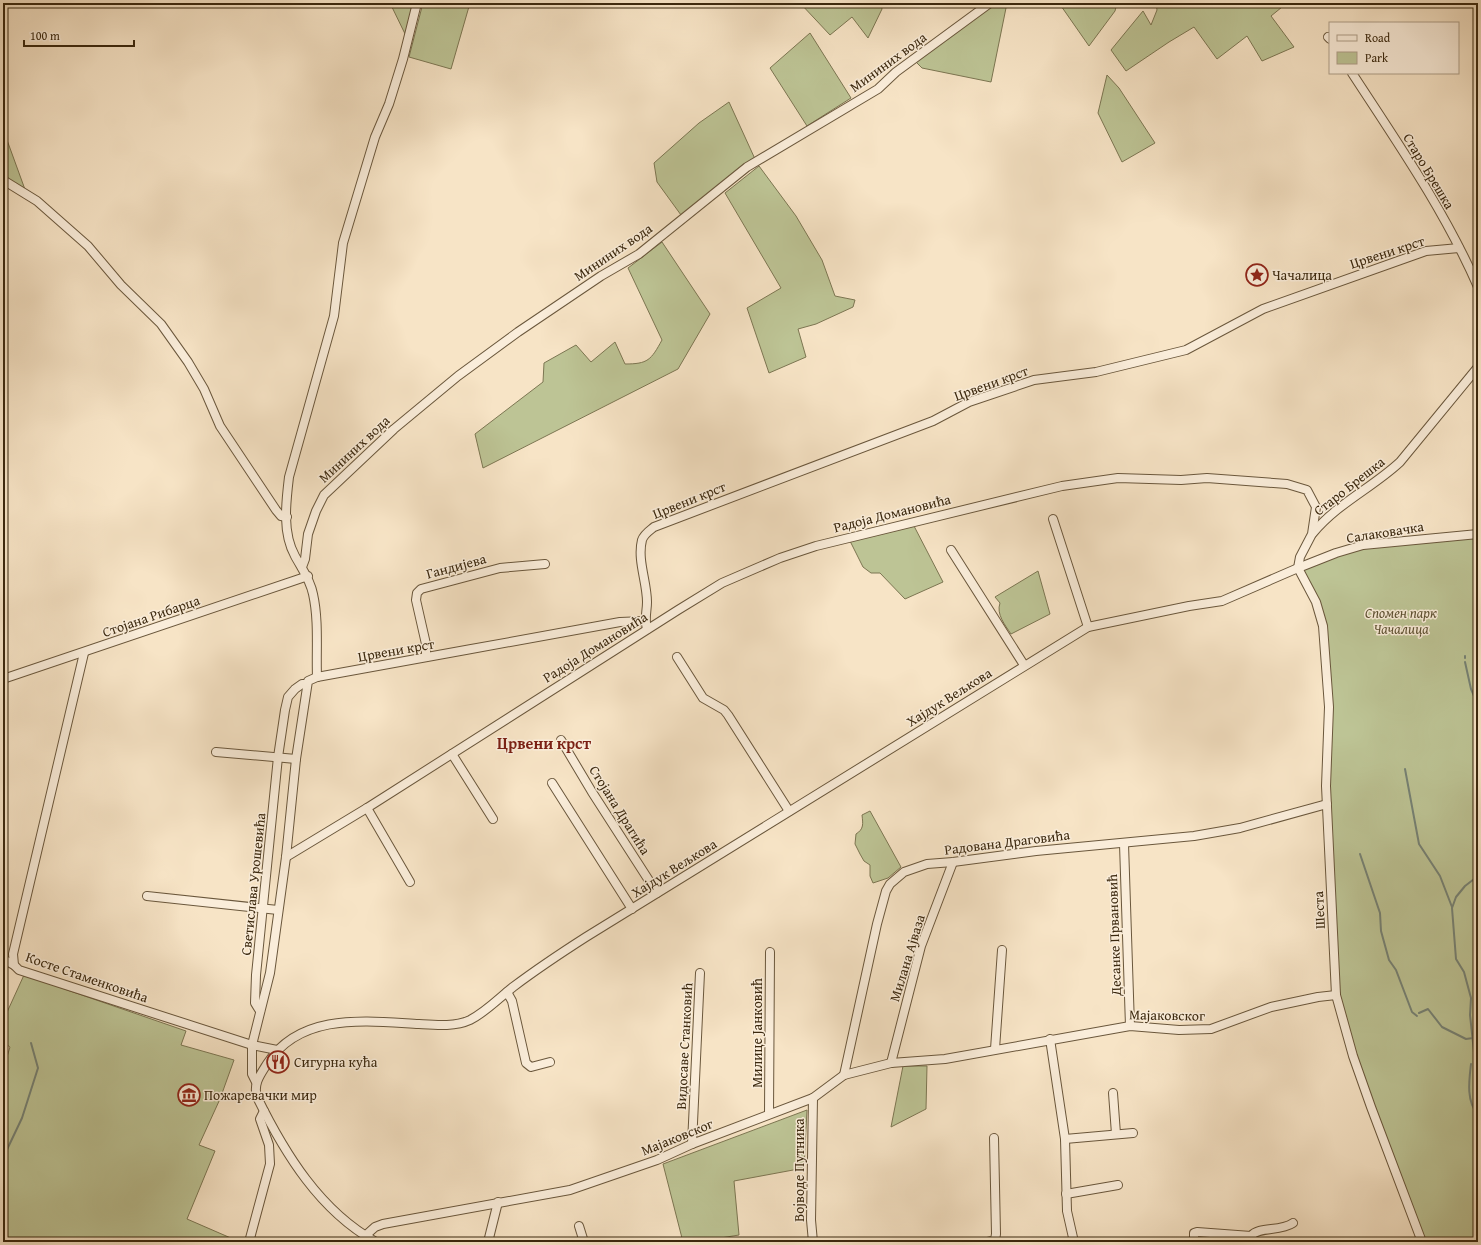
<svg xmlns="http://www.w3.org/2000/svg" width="1481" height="1245" font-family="'Gentium Book Plus',serif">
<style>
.green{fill:#bdc495;stroke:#7c7652}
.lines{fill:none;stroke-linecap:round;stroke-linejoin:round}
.stream{stroke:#768275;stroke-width:2}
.street-casing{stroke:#6a573c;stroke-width:10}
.street{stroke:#faedda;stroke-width:8}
.labels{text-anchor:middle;stroke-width:3;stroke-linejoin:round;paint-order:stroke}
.street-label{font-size:14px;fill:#3b280e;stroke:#faedda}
.poi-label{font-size:14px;fill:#3b280e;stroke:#faedda;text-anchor:start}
.park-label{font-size:14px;font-style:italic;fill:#5c4f30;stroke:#faedda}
.quarter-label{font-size:16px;font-weight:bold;fill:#7a1f14;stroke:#faedda}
</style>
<rect width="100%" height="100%" fill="#f7e4c6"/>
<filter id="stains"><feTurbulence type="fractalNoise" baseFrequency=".005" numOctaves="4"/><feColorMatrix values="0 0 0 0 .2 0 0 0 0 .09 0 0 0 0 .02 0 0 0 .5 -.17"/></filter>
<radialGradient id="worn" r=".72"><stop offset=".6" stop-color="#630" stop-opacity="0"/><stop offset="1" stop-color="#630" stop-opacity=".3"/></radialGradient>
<!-- green -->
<g class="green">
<path d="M390 3H417L408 40Z"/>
<path d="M423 3H470L451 69 409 57Z"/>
<path d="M800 3H881L882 9 868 38 852 17 830 35Z"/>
<path d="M996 3H1007L991 82 922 68 916 62Z"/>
<path d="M1059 3H1117L1115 11 1089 46Z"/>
<path d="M1156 3H1287L1271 16 1294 47 1262 61 1247 36 1217 59 1194 27 1169 42 1126 71 1111 50 1143 11 1151 25 1157 10Z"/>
<path d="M810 33 851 98 807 126 770 68Z"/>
<path d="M1107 75 1119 88 1155 143 1122 162 1098 113Z"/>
<path d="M729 102 755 159 681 215 657 182 654 163 699 123Z"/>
<path d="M3 129 27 195 3 180Z"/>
<path d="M759 166 796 216 822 260 835 296 855 300 853 307 816 324 798 329 806 357 769 373 747 308 781 288 725 193Z"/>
<path d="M662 242 710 314 678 369 483 468 475 434 543 382 544 363 576 345 591 362 615 342 625 364C648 364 651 360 662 340L628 268Z"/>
<path d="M914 526 943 582 905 599 880 573H871L863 567 850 541Z"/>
<path d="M1478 534V1242H1422L1340 1013 1331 898 1329 707 1323 626 1298 568 1363 545Z"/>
<path d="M1038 571 1050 614 1011 634C1005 625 996 614 1000 603L995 597Z"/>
<path d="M870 811 901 867 888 878 873 883 870 876V865L864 861 860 854 855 844 856 834C864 829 863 824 862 815Z"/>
<path d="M24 975 186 1031 181 1045 234 1060 220 1099 199 1145 215 1151 187 1219 240 1242H3V1070L10 1047 3 1042V1021Z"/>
<path d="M903 1066H927L926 1109 891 1127Z"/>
<path d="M807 1110 804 1168 734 1181 739 1235 696 1242H683L663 1164Z"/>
</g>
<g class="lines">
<!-- stream -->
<g class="stream">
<path d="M1465 656V658"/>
<path d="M1465 662 1471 689 1478 705"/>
<path d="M1405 769 1419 844 1440 876 1452 907"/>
<path d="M1360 854 1380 913 1381 931 1389 960 1396 970 1412 1012 1417 1016"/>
<path d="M1419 1013 1428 1009 1442 1027 1466 1039 1473 1038"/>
<path d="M1474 1052 1470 1015 1471 998 1464 972 1456 959 1452 908 1456 897 1465 886 1478 876"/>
<path d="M1471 1064C1469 1081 1466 1101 1478 1115"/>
<path d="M3 1158 22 1118 38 1068 31 1043"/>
</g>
<!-- street casing -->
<g class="street-casing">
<g id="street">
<path d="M1328 37 1330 39"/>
<path d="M1352 73C1397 142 1445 211 1478 287"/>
<path d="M3 180 37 201 88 246 121 285 161 324 188 362 204 389 220 426 276 510 281 516 287 517"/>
<path d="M1053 519 1088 627"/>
<path d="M1313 533C1338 503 1372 488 1400 462L1478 367"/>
<path d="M951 550 1024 665"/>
<path d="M302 567 305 559 308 534 316 511 324 495 394 429 458 376 518 332 601 276 639 254 747 167 878 89 896 72 990 3"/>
<path d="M647 629C644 619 647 612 647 602 647 582 637 560 642 540 644 534 649 531 654 527L933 421 969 402 1034 380 1096 372 1186 350 1263 309 1426 251 1459 248"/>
<path d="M84 653 13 954 14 965 19 970 252 1045 277 1050"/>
<path d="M426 657V644L416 600 417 593 421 589 500 568 545 564"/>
<path d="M677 657 703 698 724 710 728 715 789 811"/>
<path d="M317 677C316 650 319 621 313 594 310 579 302 569 295 556 282 533 286 502 289 477L334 316 343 243 375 137 389 104 403 59 417 3"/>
<path d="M3 679 308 576"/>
<path d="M561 740 592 792 657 893"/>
<path d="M216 752 296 759"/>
<path d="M452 754 493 819"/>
<path d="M552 783 632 909"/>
<path d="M367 808 410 882"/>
<path d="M1124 844 1130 1026"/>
<path d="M286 857 367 808 678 610 722 583 780 558 816 546 1062 486 1118 478 1181 480 1207 478 1287 484 1307 490 1316 507 1312 534 1300 557 1298 568 1316 602 1323 626 1329 707 1326 786 1336 995 1353 1056 1371 1107 1422 1242"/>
<path d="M147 896 278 910"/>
<path d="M3 959 14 965"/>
<path d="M507 992 512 1001 526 1063 531 1067 550 1062"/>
<path d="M260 1011 255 1003 256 975 278 757 285 710 288 697 295 689 302 684H307"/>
<path d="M1050 1039 1065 1139 1067 1211 1074 1242"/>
<path d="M995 1049 1002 950"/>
<path d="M891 1063 921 946 953 862"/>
<path d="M844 1075 877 924 886 891 890 884 904 872 927 864 953 862 1036 851 1194 836 1240 828 1327 804"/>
<path d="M256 1082 252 1074V1045L270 973 286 857 296 759 308 681 317 677C418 658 519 641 620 622L644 621"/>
<path d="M1113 1093 1116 1134"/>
<path d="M813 1098 811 1220 813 1242"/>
<path d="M769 1114 770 952"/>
<path d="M1065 1139 1133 1133"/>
<path d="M692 1144 700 973"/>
<path d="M1066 1194 1118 1185"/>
<path d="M579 1226 584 1242"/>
<path d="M365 1236 375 1227 383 1224 570 1190 657 1160 692 1144 813 1098 844 1075 891 1063 945 1059 1130 1026 1179 1030 1211 1029 1271 1007 1318 997 1336 995"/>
<path d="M249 1242 270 1164 269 1145 260 1119 264 1111"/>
<path d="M376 1242C320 1211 285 1154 257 1097 253 1084 260 1075 267 1064 300 1012 366 1021 419 1024 435 1025 455 1027 470 1020 486 1012 499 998 513 987 537 969 561 953 586 937L1088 627 1189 606 1222 601 1298 568 1336 553 1363 545 1478 534"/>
<path d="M488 1242 498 1202"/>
<path d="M987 1242 995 1240 996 1234 994 1138"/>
<path d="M1194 1242V1233L1197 1232 1251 1236"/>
<path d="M1252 1242 1251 1236C1259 1226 1280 1232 1293 1223"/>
</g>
</g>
<!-- street -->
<use href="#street" class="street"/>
</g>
<!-- icons -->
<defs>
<g id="sight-ring" transform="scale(1.15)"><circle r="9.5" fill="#faedda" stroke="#8f2418" stroke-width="1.5"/><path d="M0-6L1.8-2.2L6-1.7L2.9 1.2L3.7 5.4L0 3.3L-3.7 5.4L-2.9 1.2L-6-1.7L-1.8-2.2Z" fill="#8f2418"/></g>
<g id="restaurant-ring" transform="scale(1.15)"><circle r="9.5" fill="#faedda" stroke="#8f2418" stroke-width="1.5"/><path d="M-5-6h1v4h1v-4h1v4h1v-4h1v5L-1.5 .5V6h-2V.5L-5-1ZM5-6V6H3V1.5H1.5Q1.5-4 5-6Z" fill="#8f2418"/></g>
<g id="museum-ring" transform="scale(1.15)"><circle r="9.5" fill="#faedda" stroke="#8f2418" stroke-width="1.5"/><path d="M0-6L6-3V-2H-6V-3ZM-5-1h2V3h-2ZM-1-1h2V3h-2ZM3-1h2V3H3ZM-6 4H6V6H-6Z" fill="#8f2418"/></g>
</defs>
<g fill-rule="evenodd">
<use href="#sight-ring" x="1257" y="275"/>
<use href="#restaurant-ring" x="278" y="1062"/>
<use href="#museum-ring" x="189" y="1095"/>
</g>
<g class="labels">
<!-- street labels -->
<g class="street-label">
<text transform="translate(888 62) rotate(-36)" y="5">Мининих вода</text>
<text transform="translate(1429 171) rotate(59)" y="5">Старо Брешка</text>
<text transform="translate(613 252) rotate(-34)" y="5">Мининих вода</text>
<text transform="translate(1387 252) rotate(-18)" y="5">Црвени крст</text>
<text transform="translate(991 383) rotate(-20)" y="5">Црвени крст</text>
<text transform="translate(354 449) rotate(-43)" y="5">Мининих вода</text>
<text transform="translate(1349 486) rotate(-38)" y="5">Старо Брешка</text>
<text transform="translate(689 500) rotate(-22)" y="5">Црвени крст</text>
<text transform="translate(892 513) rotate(-14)" y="5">Радоја Домановића</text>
<text transform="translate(1385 532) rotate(-9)" y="5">Салаковачка</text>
<text transform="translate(456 566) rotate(-15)" y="5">Гандијева</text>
<text transform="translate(151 616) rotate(-19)" y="5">Стојана Рибарца</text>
<text transform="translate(595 647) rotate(-32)" y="5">Радоја Домановића</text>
<text transform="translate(396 650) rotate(-10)" y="5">Црвени крст</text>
<text transform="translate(949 697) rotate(-32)" y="5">Хајдук Вељкова</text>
<text transform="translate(620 810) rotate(58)" y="5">Стојана Драгића</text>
<text transform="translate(1007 842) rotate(-7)" y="5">Радована Драговића</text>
<text transform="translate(674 868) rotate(-32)" y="5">Хајдук Вељкова</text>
<text transform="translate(253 884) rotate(-84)" y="5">Светислава Урошевића</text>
<text transform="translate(1319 910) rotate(-93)" y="5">Шеста</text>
<text transform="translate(1114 935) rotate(-92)" y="5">Десанке Првановић</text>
<text transform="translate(907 958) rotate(-73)" y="5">Милана Ајваза</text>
<text transform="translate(87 977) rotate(19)" y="5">Косте Стаменковића</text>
<text transform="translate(1167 1015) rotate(1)" y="5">Мајаковског</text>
<text transform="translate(757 1033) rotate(-90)" y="5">Милице Јанковић</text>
<text transform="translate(684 1046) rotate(-87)" y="5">Видосаве Станковић</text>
<text transform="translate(677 1137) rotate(-22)" y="5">Мајаковског</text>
<text transform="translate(799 1170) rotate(-90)" y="5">Војводе Путника</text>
</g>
<!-- poi labels -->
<g class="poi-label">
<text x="1272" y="280">Чачалица</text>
<text x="294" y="1067">Сигурна кућа</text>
<text x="204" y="1100">Пожаревачки мир</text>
</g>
<!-- park labels -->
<g class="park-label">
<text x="1401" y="618">Спомен парк<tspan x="1401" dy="16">Чачалица</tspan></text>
</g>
<!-- quarter labels -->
<g class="quarter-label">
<text x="544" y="749">Црвени крст</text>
</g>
</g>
<!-- margin -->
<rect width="1481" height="1245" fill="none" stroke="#f7e4c6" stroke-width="16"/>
<rect x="4" y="4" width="1473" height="1237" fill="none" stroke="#3b280e" stroke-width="2"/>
<rect x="8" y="8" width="1465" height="1229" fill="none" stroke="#3b280e"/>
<!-- legend -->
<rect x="1329" y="22" width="130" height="52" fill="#faedda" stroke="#ae9e88"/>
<rect x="1337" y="35" width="20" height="6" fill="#faedda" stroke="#ae9e88"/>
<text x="1365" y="42" font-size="12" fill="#3b280e">Road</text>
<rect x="1337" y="52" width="20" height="12" fill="#bdc495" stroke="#ae9e88"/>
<text x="1365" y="62" font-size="12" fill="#3b280e">Park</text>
<!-- scale -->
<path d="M24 40v6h110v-6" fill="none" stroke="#3b280e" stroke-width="2"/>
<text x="30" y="40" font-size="12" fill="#3b280e" stroke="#faedda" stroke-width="3" paint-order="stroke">100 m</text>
<rect width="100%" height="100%" filter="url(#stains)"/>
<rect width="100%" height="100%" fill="url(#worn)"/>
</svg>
